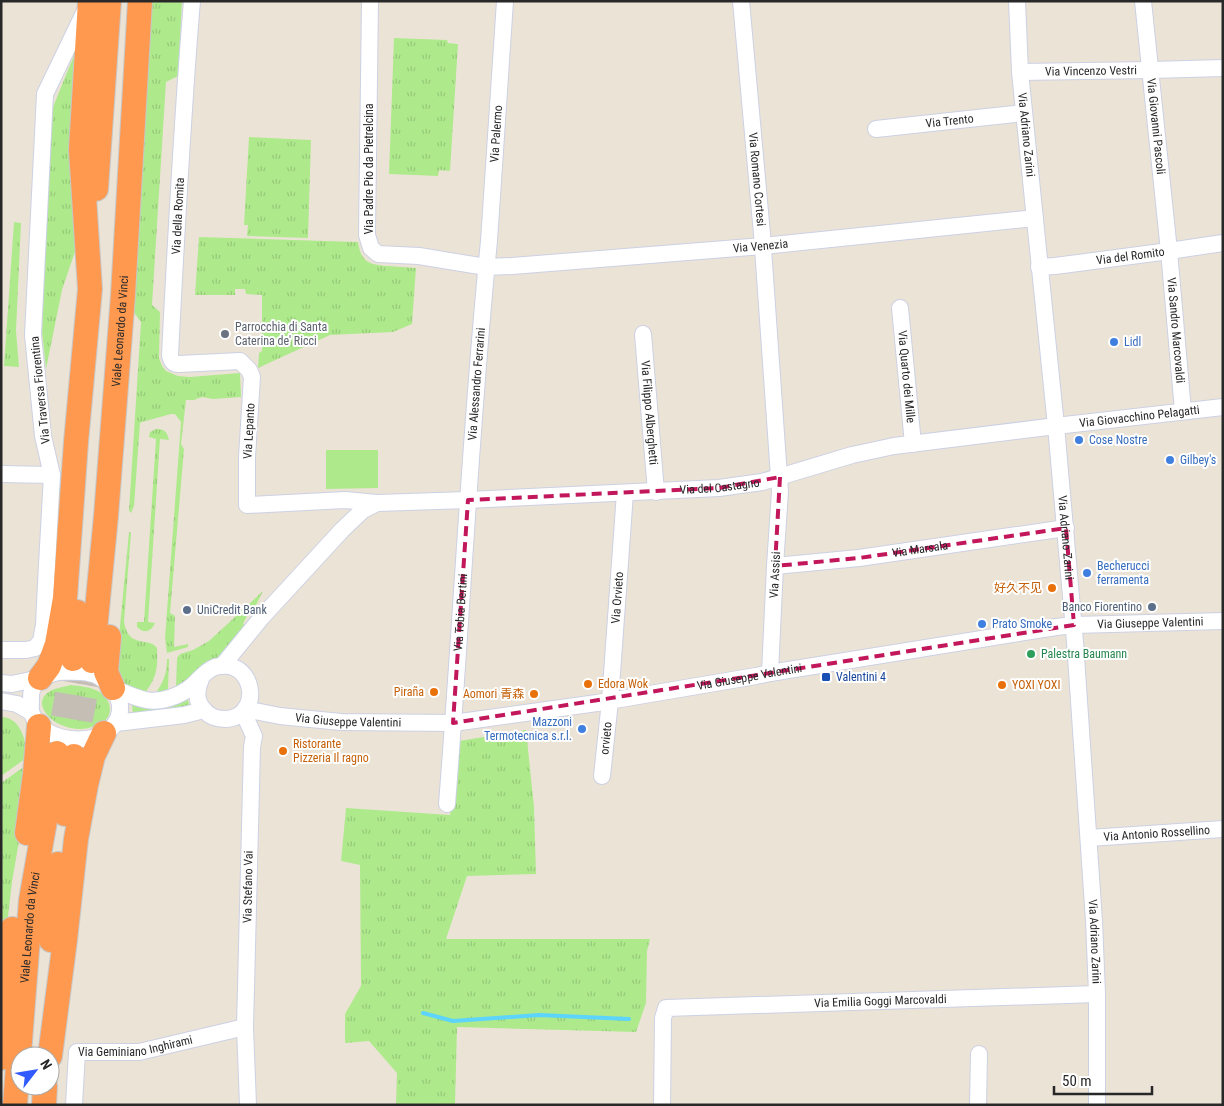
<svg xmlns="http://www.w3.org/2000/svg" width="1224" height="1106" font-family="'Roboto Condensed','Noto Sans SC',sans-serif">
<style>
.grass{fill:url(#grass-tufts)}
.park{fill:#aeea8c}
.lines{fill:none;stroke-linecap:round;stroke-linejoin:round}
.stream{stroke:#5cd4fc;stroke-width:4}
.highway-tunnel{stroke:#c5beb4;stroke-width:24;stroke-dasharray:24 12;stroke-linecap:butt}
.minor-casing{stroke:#ccd1e3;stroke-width:18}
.highway-casing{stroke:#c7c7c7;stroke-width:26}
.minor{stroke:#fff;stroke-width:16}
.highway{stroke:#ff994f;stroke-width:24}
.marked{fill:none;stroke:#c2185b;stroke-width:4;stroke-dasharray:10 6;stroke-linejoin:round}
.worship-dot{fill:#6b7280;stroke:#fff;stroke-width:2}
.shop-dot{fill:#3f7fe0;stroke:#fff;stroke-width:2}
.food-dot{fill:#e8710a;stroke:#fff;stroke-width:2}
.service-dot{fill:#5c6f8a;stroke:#fff;stroke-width:2}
.leisure-dot{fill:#2e9e5b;stroke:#fff;stroke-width:2}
.transit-dot{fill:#1a4fb4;stroke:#fff;stroke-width:2}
.labels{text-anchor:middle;stroke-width:4;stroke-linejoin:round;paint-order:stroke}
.street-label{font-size:12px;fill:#282828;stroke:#fff}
.worship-label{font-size:12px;fill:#5b616d;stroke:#fff;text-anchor:start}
.shop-label{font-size:12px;fill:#366cbe;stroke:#fff;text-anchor:start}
.food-label{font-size:12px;fill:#c56008;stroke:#fff;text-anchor:end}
.service-label{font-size:12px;fill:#4e5e75;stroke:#fff;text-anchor:end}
.leisure-label{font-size:12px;fill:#27864d;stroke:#fff;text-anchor:start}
.transit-label{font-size:12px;fill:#164399;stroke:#fff;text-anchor:start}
</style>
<defs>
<pattern id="grass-tufts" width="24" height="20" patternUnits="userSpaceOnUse" patternTransform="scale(1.25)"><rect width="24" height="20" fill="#aeea8c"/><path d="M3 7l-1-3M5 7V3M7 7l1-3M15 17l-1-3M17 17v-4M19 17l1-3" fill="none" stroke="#96c979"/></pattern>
</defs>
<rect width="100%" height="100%" fill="#ece3d7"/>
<!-- grass -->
<g class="grass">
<path d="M152 1H182L178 76 166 82 152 305 160 312 159 358 162 366 166 371 178 376 190 377 240 373 241 397 213 399 202 397 194 400H186L181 444 184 449 170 613 175 616 174 647 188 644V647L167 653 165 638 181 422 175 414H171L142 422 140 423 134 506 131 513 129 511 141 322 135 314 132 307Z"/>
<path d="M394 38 447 40 448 43 458 44 450 171 439 170 438 176 389 174Z"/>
<path d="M79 43 81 234 62 290 46 369 42 331 51 112Z"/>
<path d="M249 137 311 140 308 238 247 236 248 225H244Z"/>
<path d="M14 222 21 223 16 331 19 367 4 366Z"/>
<path d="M199 237 358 242C361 262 369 265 388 266 397 267 406 267 416 268L412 324 393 332 330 335 258 368 259 353 262 351V295L246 294 245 289H235V295H195Z"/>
<path d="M156 429C164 429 167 431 169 440L160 439 148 622 155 623C151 632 144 634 137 627V622H144L156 439 149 437 150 432Z"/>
<path d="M129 532 131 533 124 622C129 650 149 636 157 648 158 668 157 677 145 693 127 687 123 686 116 668Z"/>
<path d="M263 591 255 607 252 605 243 624 247 626 222 657 176 687 177 658 180 654 193 650 209 641Z"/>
<path d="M167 659H169L168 690 158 692 157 691C164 681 167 672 167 659Z"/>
<path d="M71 685C80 686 90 687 98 691 111 698 116 716 100 724 94 726 88 729 81 729 74 729 65 727 59 724 49 719 35 705 46 694 53 688 63 687 71 685Z"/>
<path d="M187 698 191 708 133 714 132 705C151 710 169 703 187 698Z"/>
<path d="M1 717C21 717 28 743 25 759L1 776Z"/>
<path d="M526 730 534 807 536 874 467 876 446 939H650L647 951 646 1003 636 1032 457 1027 455 1105H396L397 1073 369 1041 345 1043V1014L361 986 360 865 341 861 346 808 450 815 459 741Z"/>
<path d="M28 764 32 765 12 882 1 977V783Z"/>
</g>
<!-- park -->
<path class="park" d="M326 450H378V488L326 489Z"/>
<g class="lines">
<!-- stream -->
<path class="stream" d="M423 1013 453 1021 539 1015 629 1019"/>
<!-- highway-tunnel -->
<g class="highway-tunnel">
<path d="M57 753 73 659"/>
<path d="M74 756 92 661"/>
</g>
<!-- minor casing -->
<g class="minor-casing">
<g id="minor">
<path d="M192 1C182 119 176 237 170 355 171 361 173 364 179 364L240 361 249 370 252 377 247 457V505L345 500 377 503"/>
<path id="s1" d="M370 1 367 235 371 248 378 254 419 256 486 267 512 266 763 246 1035 218"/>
<path id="s2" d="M741 1 762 234 780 491 775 566 770 673"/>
<path id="s3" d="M1017 1 1020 72 1056 426 1075 642 1094 921 1097 994V1105"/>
<path id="s4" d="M1143 1 1169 251 1183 411"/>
<path id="s5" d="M1020 72 1151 70 1223 68"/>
<path id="s6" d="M876 129 1024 113"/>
<path id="s7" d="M1039 267 1055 266 1169 251 1223 243"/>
<path id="s8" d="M900 308 913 444"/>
<path id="s9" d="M643 334 656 492"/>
<path d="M1 474 52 475"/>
<path id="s10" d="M775 566 859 558 1066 528"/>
<path d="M1 650H26L35 648 41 641 44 625 46 583 52 475 43 436 33 335 45 94 85 11"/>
<path id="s11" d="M222 666 262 617 342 530 363 510 377 503 468 500 719 488 762 482 852 455 894 446 1056 426 1223 407"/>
<path d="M58 672C68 672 78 671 88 673 104 675 122 694 120 711 115 749 44 748 32 714 30 710 31 704 31 699 30 682 43 676 58 672Z"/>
<path d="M1 683 12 684 40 678"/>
<path d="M113 688C123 692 135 698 146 700 161 703 180 696 192 686 199 680 206 670 215 667 254 655 265 718 225 719 217 719 210 717 205 711 195 702 196 690 201 679"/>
<path d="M1 701 17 704 31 712"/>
<path id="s12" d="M245 709 280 716 341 722 453 723 597 703 756 676 770 673 1056 627 1074 625 1223 621"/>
<path d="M243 712 254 736 252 747 245 1027 248 1105"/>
<path d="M116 723 184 715 204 710"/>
<path id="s13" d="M602 776 610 701 625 493"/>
<path id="s14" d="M447 804C462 617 470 429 489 241L505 1"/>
<path id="s15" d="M1089 838 1223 829"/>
<path id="s16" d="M74 1105 77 1052H139L245 1027"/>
<path id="s17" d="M662 1105 663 1018 666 1008 1097 994"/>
<path d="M978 1105 979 1054"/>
</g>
</g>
<!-- highway casing -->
<g class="highway-casing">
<g id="highway">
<path d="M96 189 109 1"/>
<path d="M109 637 106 672 113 688"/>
<path d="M73 659 77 612"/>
<path id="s18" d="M92 661 106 516 123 295 140 1"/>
<path d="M40 678 49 666 57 644 65 598 76 442 90 289 81 150 90 1"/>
<path d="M65 814 74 756"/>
<path d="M27 833 35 774 39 726"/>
<path d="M51 940 52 904 58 864"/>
<path d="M50 1056 65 940 76 839 86 785 93 756 104 733"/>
<path d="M1 1058 3 1018 12 929"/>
<path id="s19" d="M15 1105 31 900 57 753"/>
<path d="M44 1105 45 1086"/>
</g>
</g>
<!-- minor -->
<use href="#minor" class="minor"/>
<!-- highway -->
<use href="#highway" class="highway"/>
</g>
<!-- marked area -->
<path class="marked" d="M780 477 775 566 859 558 1066 528 1074 625 453 723 468 500 719 488Z"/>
<!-- markers -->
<circle class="worship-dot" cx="225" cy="334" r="5"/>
<g class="shop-dot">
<circle cx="1114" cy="342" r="5"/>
<circle cx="1079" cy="440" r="5"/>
<circle cx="1170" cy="460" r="5"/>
<circle cx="1087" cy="573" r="5"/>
<circle cx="982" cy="624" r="5"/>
<circle cx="582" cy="729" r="5"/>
</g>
<g class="food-dot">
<circle cx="1052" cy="588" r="5"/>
<circle cx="588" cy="684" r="5"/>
<circle cx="1002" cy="685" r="5"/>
<circle cx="434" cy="692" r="5"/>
<circle cx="534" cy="694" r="5"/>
<circle cx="283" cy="751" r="5"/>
</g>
<g class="service-dot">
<circle cx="1152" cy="607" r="5"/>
<circle cx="187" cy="610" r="5"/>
</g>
<circle class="leisure-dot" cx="1031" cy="654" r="5"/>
<rect class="transit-dot" x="821" y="672" width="10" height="10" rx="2.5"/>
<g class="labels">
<!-- street labels -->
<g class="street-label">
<text dy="4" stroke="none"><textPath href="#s5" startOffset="71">Via Vincenzo Vestri</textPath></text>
<text dy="4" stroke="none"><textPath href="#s6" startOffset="74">Via Trento</textPath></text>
<text dy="4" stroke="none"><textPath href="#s4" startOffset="126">Via Giovanni Pascoli</textPath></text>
<text dy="4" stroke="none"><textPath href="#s14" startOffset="672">Via Palermo</textPath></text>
<text dy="4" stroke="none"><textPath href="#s3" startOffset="134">Via Adriano Zarini</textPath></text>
<text transform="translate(369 169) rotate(-90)" y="4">Via Padre Pio da Pietrelcina</text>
<text dy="4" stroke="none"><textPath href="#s2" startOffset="179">Via Romano Cortesi</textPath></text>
<text transform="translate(178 216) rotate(-87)" y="4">Via della Romita</text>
<text dy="4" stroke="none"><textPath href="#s1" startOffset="641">Via Venezia</textPath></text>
<text dy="4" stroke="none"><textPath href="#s7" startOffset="92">Via del Romito</textPath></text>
<text dy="4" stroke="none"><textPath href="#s18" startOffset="331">Viale Leonardo da Vinci</textPath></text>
<text dy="4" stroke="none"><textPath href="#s4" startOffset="331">Via Sandro Marcovaldi</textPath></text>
<text dy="4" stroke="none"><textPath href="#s8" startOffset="69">Via Quarto dei Mille</textPath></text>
<text dy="4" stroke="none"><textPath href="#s14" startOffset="421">Via Alessandro Ferrarini</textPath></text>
<text transform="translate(40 390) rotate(-96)" y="4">Via Traversa Fiorentina</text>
<text dy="4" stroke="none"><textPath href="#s9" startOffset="79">Via Filippo Alberghetti</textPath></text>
<text dy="4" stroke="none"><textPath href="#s11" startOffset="996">Via Giovacchino Pelagatti</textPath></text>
<text transform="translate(249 431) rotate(-87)" y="4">Via Lepanto</text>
<text dy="4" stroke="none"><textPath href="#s11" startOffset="569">Via del Castagno</textPath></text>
<text dy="4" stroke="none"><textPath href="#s3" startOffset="539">Via Adriano Zarini</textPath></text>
<text dy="4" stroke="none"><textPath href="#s10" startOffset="146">Via Marsala</textPath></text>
<text transform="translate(775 575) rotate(-87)" y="4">Via Assisi</text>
<text dy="4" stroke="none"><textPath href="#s13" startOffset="179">Via Orvieto</textPath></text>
<text dy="4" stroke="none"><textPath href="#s14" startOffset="192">Via Tobia Bertini</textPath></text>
<text dy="4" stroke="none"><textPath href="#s12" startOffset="914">Via Giuseppe Valentini</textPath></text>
<text dy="4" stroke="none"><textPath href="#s12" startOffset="509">Via Giuseppe Valentini</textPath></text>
<text dy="4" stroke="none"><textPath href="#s12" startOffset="104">Via Giuseppe Valentini</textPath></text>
<text dy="4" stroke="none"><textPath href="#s13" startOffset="38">orvieto</textPath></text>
<text dy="4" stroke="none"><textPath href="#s15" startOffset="68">Via Antonio Rossellino</textPath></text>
<text transform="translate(248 887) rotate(-89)" y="4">Via Stefano Vai</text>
<text dy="4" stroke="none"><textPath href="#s19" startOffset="178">Viale Leonardo da Vinci</textPath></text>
<text dy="4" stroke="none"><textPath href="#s3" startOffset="944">Via Adriano Zarini</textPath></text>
<text dy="4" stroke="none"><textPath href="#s17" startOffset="312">Via Emilia Goggi Marcovaldi</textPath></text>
<text dy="4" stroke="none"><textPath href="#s16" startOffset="112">Via Geminiano Inghirami</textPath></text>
</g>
<!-- worship labels -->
<g class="worship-label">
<text x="235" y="331">Parrocchia di Santa<tspan x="235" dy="14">Caterina de' Ricci</tspan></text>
</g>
<!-- shop labels -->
<g class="shop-label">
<text x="1124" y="346">Lidl</text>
<text x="1089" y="444">Cose Nostre</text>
<text x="1180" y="464">Gilbey's</text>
<text x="1097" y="570">Becherucci<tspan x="1097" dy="14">ferramenta</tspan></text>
<text x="992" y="628">Prato Smoke</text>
<text x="572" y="726" text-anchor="end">Mazzoni<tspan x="572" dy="14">Termotecnica s.r.l.</tspan></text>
</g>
<!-- food labels -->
<g class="food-label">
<text x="1042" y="592">好久不见</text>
<text x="598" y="688" text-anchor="start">Edora Wok</text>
<text x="1012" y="689" text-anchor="start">YOXI YOXI</text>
<text x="424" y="696">Piraña</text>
<text x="524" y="698">Aomori 青森</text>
<text x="293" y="748" text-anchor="start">Ristorante<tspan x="293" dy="14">Pizzeria Il ragno</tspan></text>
</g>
<!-- service labels -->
<g class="service-label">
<text x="1142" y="611">Banco Fiorentino</text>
<text x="197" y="614" text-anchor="start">UniCredit Bank</text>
</g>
<!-- leisure labels -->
<g class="leisure-label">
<text x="1041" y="658">Palestra Baumann</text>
</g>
<!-- transit labels -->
<g class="transit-label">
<text x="836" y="681">Valentini 4</text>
</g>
</g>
<!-- border -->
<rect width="1224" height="1106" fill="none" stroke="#282828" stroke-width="5"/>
<!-- north arrow -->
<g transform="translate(35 1071) rotate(59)"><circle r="24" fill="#ffffff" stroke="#a9a9a9"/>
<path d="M0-4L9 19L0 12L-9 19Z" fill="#315bff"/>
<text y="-8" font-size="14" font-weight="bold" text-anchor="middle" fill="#282828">N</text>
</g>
<!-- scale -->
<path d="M1054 1086v8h98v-8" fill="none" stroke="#282828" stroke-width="2.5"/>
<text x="1062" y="1086" font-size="15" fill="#282828" stroke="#ffffff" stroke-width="4" paint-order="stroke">50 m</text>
</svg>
